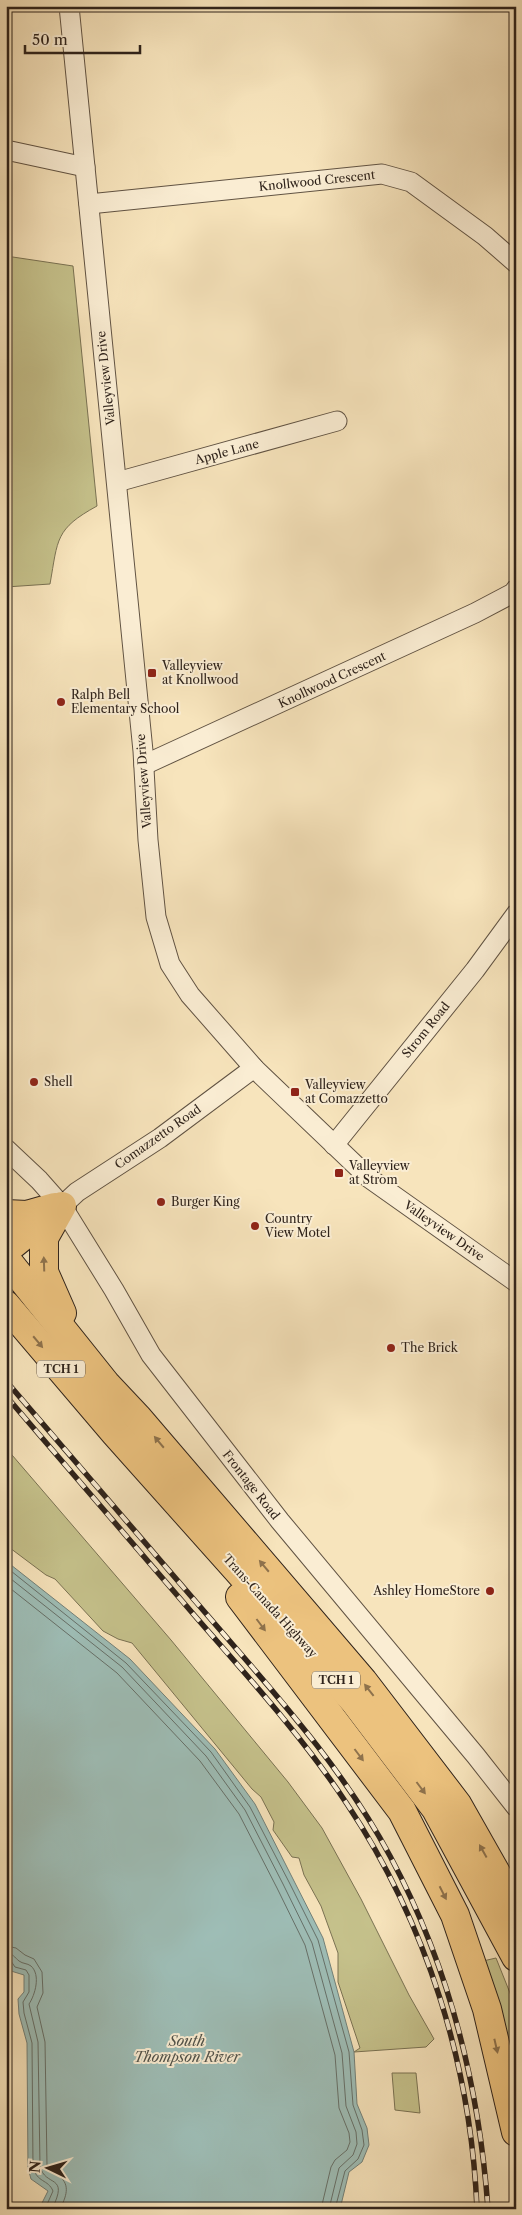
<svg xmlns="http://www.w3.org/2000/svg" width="522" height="2215" font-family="'Libre Caslon Text',serif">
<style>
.green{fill:#c5c18b;stroke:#7a7253}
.water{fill:#9ebeb7;stroke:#728079}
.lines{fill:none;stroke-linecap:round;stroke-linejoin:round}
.shore{stroke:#667069;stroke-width:1}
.minor-casing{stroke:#615343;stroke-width:21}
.highway-casing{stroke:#2f231b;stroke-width:30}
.minor{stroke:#faedd3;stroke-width:19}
.highway{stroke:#ecc27e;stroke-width:28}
.rail-casing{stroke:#2f231b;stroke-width:5.5}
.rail{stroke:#faedd3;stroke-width:4;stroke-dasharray:11;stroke-linecap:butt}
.oneway{fill:#8e724c}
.poi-dot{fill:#8f2418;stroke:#faedd3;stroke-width:2}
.labels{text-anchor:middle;stroke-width:4;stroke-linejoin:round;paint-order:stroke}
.shield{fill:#faedd3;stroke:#6c6052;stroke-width:1}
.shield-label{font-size:11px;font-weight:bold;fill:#2f231b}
.street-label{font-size:12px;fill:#2f231b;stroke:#faedd3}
.poi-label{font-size:12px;fill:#2f231b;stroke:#faedd3;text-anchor:start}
.water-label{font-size:14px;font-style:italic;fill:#50524a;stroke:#faedd3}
</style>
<rect width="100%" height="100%" fill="#f7e4bc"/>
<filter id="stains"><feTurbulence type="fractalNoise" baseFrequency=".004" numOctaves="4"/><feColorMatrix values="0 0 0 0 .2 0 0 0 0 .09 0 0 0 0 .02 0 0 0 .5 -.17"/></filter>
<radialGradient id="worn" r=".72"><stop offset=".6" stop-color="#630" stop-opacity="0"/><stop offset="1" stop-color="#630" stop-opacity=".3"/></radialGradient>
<!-- green -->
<g class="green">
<path d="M6 256 73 266 97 506C55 529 58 539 50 584L6 587Z"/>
<path d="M6 1448 171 1640 288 1782 322 1828 361 1899 409 1995 434 2039 426 2047 354 2052 360 2048 338 1982V1953L321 1906 304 1875 299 1858 292 1857 273 1830 274 1822 261 1797 252 1789 132 1643 118 1639 103 1631 55 1579 46 1575 6 1545Z"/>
<path d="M496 1958 516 2008V2092L483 1961Z"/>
<path d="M392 2073H416L420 2113 395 2110Z"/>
</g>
<!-- water -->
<path class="water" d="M6 1561 130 1659 215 1749 255 1804 293 1879 323 1938 354 2052 357 2104 367 2128 369 2145 362 2162 349 2172 340 2209H39L48 2191 31 2179 28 2168 27 2043 19 2014 18 1999 24 1992V1975L11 1971 6 1959Z"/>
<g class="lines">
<!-- shore -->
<g class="shore">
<path d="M6 1567 126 1663 211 1752 250 1807 289 1882 318 1940 349 2052 353 2105 362 2130 364 2145 358 2159 345 2171 335 2209"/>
<path d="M6 1575 122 1667 206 1756 245 1810 283 1884 312 1943 342 2053 346 2106 356 2132 357 2144 353 2155 339 2168 329 2209"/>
<path d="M6 1585 117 1673 200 1761 239 1814 277 1888 305 1945 335 2055 339 2108 349 2133 350 2142 347 2150 335 2160 331 2167 321 2209"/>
<path d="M6 1946 16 1948 25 1955 34 1959 42 1972 43 1993 37 2007 45 2042 47 2165C50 2170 54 2172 59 2176 71 2185 66 2197 60 2209"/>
<path d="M6 1953C14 1954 14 1957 19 1961 23 1964 27 1963 31 1966 41 1975 35 1995 29 2004L38 2042 40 2166C45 2188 70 2173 52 2209"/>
<path d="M6 1960 11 1961 15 1967 26 1970 29 1975V1992L23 2002 24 2013 32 2043 33 2167C37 2183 48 2179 53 2191L45 2209"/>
</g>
<!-- minor casing -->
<g class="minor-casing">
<g id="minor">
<path d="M69 6 143 751 148 840 156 917 170 964 190 995 254 1068 369 1178 516 1282"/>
<path d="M6 150 85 167"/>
<path d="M89 204 382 174 411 182 485 236 516 263"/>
<path d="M117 482 337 421"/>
<path d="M144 765 475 613 513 593 516 589"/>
<path d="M334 1145 475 970 516 914"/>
<path d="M6 1149 39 1180 62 1206 114 1290 151 1355 280 1521 476 1756 516 1807"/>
<path d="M62 1206 77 1192 160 1138 254 1068"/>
</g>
</g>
<!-- highway casing -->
<g class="highway-casing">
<g id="highway">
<path d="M62 1206 44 1238V1272L62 1313"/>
<path d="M6 1214 27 1215 55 1207"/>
<path d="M6 1250 54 1211"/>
<path d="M6 1259 106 1384 138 1418 363 1681 457 1804 516 1908"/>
<path d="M6 1305 115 1433 355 1702 436 1809 516 1957"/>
<path d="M240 1597 402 1811 455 1915 487 2009 516 2132"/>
</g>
</g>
<!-- minor -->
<use href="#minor" class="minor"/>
<!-- highway -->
<use href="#highway" class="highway"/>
<!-- rail casing -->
<g class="rail-casing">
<g id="rail">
<path d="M6 1381C76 1462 145 1543 215 1624 278 1697 344 1770 390 1856 449 1966 479 2084 488 2209"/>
<path d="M6 1396C69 1469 132 1543 195 1616 248 1677 303 1737 347 1804 427 1924 471 2065 477 2209"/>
</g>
</g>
<!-- rail -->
<use href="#rail" class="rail"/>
</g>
<!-- one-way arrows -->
<defs><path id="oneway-solid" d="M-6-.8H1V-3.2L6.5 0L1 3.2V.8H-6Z" transform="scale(1.25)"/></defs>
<g class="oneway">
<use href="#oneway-solid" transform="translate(44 1264) rotate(-92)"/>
<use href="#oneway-solid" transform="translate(38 1342) rotate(50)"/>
<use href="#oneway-solid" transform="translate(159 1442) rotate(-130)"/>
<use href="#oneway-solid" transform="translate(264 1566) rotate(-130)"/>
<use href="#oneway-solid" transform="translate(261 1625) rotate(53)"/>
<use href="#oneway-solid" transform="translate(369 1690) rotate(-128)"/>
<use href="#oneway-solid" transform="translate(359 1755) rotate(53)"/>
<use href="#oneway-solid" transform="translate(421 1788) rotate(53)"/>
<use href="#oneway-solid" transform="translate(483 1851) rotate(-119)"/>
<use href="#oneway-solid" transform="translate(443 1893) rotate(63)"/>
<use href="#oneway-solid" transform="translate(496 2046) rotate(77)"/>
</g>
<!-- markers -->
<g class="poi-dot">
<rect x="147" y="668" width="10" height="10" rx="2.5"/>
<circle cx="61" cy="702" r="5"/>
<circle cx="34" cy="1082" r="5"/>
<rect x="290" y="1087" width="10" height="10" rx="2.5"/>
<rect x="334" y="1168" width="10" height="10" rx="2.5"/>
<circle cx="161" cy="1202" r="5"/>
<circle cx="255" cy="1226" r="5"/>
<circle cx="391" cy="1348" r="5"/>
<circle cx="490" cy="1591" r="5"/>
</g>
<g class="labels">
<!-- shield labels -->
<g class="shield">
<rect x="37" y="1360.5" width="48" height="17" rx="4"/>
<rect x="312" y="1671.5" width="48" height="17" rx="4"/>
</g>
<g class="shield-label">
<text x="61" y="1373">TCH 1</text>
<text x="336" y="1684">TCH 1</text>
</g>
<!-- street labels -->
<g class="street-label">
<text transform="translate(317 181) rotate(-6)" y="4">Knollwood Crescent</text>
<text transform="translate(106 378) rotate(-96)" y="4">Valleyview Drive</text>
<text transform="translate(227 452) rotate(-15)" y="4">Apple Lane</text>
<text transform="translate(332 680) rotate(-25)" y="4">Knollwood Crescent</text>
<text transform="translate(144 781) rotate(-94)" y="4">Valleyview Drive</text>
<text transform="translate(426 1030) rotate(-51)" y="4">Strom Road</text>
<text transform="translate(158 1137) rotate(-35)" y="4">Comazzetto Road</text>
<text transform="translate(444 1231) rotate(35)" y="4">Valleyview Drive</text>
<text transform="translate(251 1485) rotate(52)" y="4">Frontage Road</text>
<text transform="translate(270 1606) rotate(48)" y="4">Trans-Canada Highway</text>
</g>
<!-- poi labels -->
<g class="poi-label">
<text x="162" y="670">Valleyview<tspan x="162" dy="14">at Knollwood</tspan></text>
<text x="71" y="699">Ralph Bell<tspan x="71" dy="14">Elementary School</tspan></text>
<text x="44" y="1086">Shell</text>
<text x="305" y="1089">Valleyview<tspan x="305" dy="14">at Comazzetto</tspan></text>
<text x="349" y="1170">Valleyview<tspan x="349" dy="14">at Strom</tspan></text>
<text x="171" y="1206">Burger King</text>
<text x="265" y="1223">Country<tspan x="265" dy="14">View Motel</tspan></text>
<text x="401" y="1352">The Brick</text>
<text x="480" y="1595" text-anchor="end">Ashley HomeStore</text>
</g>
<!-- water labels -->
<g class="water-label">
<text x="187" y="2046">South<tspan x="187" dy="16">Thompson River</tspan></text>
</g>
</g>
<!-- margin -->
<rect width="522" height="2215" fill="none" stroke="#f7e4bc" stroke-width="25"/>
<rect x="8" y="8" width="507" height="2200" fill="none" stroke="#2f231b" stroke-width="2.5"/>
<rect x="12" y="12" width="497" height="2190" fill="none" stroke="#2f231b"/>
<!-- north arrow -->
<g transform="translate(48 2168) rotate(275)" stroke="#faedd3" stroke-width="4" paint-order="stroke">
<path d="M0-4L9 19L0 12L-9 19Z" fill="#2f231b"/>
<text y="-8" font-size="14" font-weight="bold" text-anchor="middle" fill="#2f231b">N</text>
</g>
<!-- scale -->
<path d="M25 45v8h115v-8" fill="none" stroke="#2f231b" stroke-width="2.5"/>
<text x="32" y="45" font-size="15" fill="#2f231b" stroke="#faedd3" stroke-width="4" paint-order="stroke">50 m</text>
<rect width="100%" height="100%" filter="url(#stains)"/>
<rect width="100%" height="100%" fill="url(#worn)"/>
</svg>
